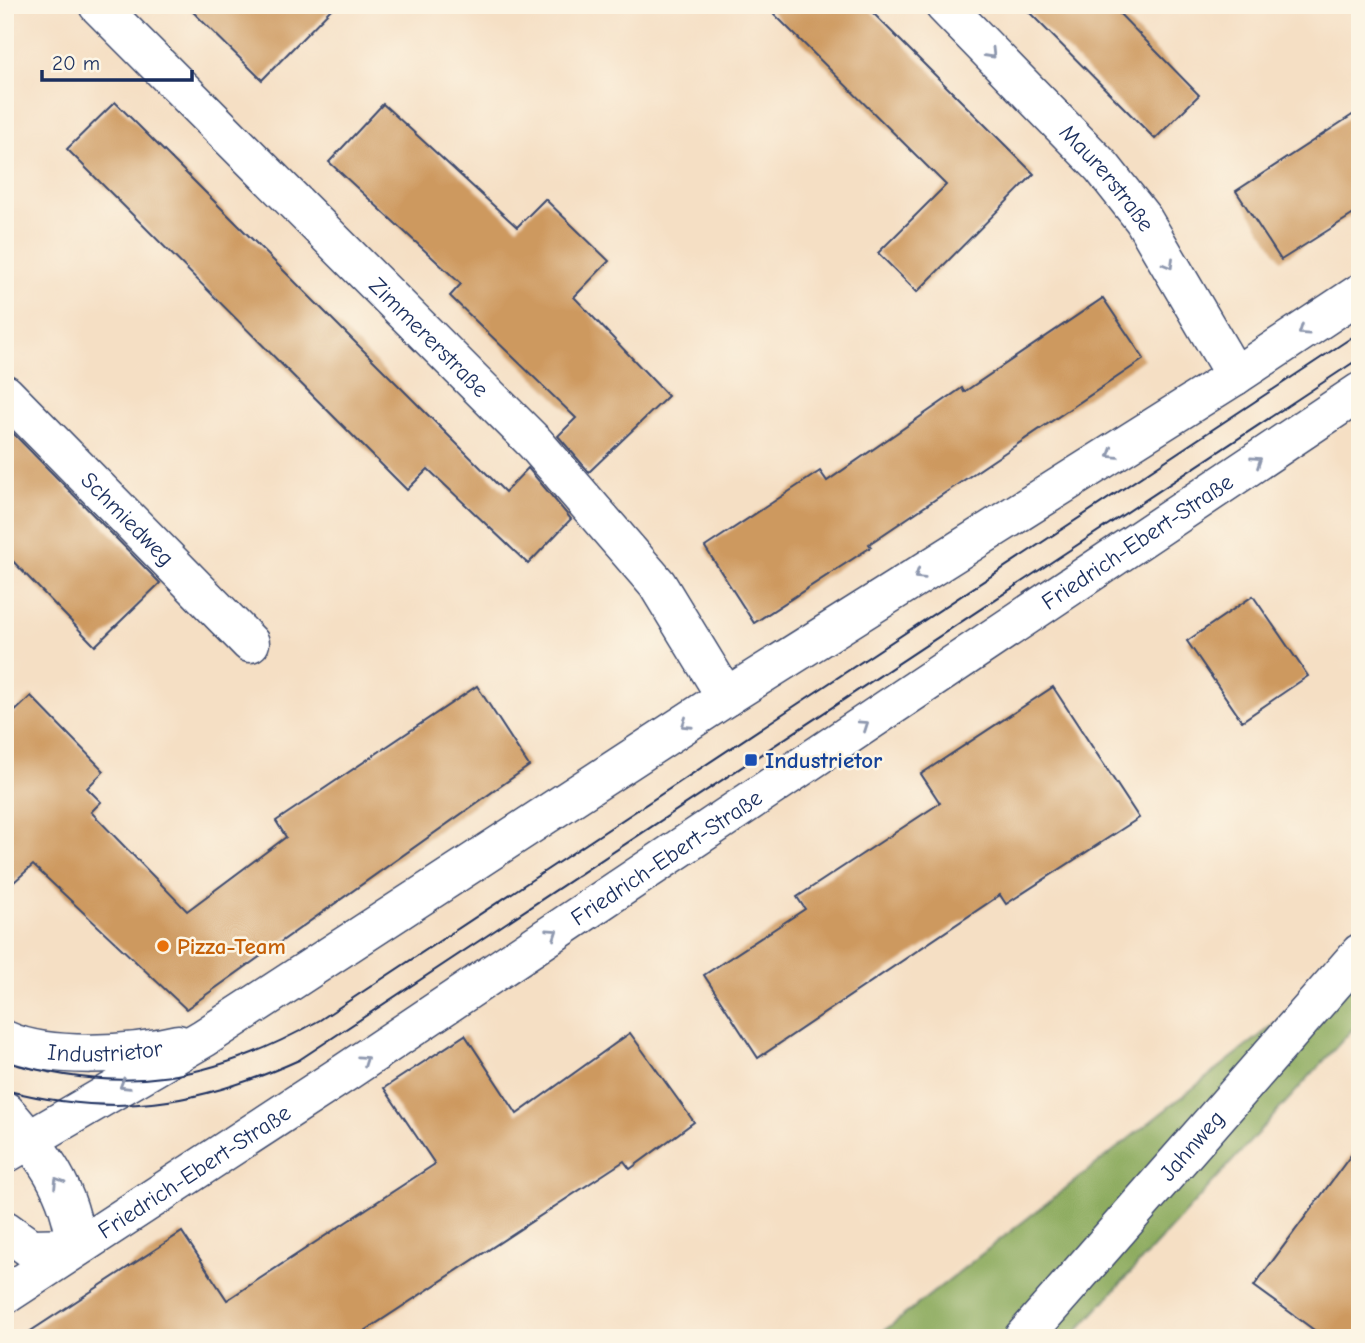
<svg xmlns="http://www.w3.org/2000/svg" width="1365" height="1343" font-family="'Comic Neue',sans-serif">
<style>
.forest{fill:#8eac60;stroke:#546e5f;stroke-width:2}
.building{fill:#cd995e}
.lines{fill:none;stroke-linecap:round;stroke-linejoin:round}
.street-casing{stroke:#3c496d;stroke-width:41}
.secondary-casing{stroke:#3c496d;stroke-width:41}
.street{stroke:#fff;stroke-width:38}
.secondary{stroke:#fff;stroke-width:38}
.tram{stroke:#1b2f5e;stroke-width:2}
.oneway{stroke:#8d97ae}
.transit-dot{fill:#1a4fb4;stroke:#fcf5e5;stroke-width:2.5}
.food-dot{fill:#e8710a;stroke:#fcf5e5;stroke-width:2.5}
.labels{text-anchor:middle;stroke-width:5;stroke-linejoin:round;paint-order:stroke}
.street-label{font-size:23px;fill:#1b2f5e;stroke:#fcf5e5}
.transit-label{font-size:23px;font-weight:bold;fill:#164399;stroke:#fcf5e5;text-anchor:start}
.food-label{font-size:23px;font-weight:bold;fill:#c56008;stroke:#fcf5e5;text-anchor:start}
</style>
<rect width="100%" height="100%" fill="#fcf5e5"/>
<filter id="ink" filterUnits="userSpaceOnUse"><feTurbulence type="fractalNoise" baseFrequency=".0143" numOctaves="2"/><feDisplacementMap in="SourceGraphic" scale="14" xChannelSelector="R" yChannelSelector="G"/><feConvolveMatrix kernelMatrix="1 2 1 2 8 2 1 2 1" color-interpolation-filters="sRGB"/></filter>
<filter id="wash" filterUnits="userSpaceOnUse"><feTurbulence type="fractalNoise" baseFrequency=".00686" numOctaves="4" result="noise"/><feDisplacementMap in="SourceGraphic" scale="28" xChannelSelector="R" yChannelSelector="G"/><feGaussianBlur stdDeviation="1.57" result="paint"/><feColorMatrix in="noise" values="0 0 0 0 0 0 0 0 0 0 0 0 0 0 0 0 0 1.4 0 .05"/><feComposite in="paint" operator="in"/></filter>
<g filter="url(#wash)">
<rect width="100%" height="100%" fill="#f5dfc4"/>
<!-- forest -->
<path class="forest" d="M1360 957V1021L1071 1338H875Z"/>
<g id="blocks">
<!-- building -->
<g class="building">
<path d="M186 5H335L262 80Z"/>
<path d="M765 5H865L1034 174 917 292 878 253 946 185Z"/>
<path d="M1022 5H1111L1199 95 1155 139Z"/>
<path d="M115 102 505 492 528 468 571 519 528 564 428 469 407 490 67 149Z"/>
<path d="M383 104 517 227 545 199 609 261 574 297 668 396 589 472 558 436 576 418 450 296 461 284 329 162Z"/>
<path d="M1360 110V210L1281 260 1236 191Z"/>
<path d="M1103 298 1144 359 869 544 871 547 754 623 705 547 820 471 827 481 962 388 964 392Z"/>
<path d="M5 425 160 583 95 646 5 553Z"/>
<path d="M1253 596 1308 676 1242 721 1187 641Z"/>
<path d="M477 686 529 766 186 1009 33 865 5 890V721L31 696 104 771 87 788 101 802 91 812 187 911 286 837 276 821Z"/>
<path d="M1053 687 1139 818 1006 904 1000 895 758 1058 704 975 805 909 797 897 940 803 921 774Z"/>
<path d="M630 1033 694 1122 630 1169 624 1161 354 1338H20L182 1232 227 1300 435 1164 384 1088 465 1035 517 1114Z"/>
<path d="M1360 1143V1338H1325L1254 1286Z"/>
</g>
</g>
</g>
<g filter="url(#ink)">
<use href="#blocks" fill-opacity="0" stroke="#3c496d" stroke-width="2"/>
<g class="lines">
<!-- street casing -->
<g class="street-casing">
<g id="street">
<path id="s1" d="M98 5 535 443 657 584 726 697"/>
<path id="s2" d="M944 5 1102 167 1143 219 1235 376"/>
<path id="s3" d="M5 394 250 643"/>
<path id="s4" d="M1023 1338 1360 953"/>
</g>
</g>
<!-- secondary casing -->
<g class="secondary-casing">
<g id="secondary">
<path id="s5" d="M5 1040C48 1060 133 1055 178 1044"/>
<path d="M5 1111C42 1153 71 1189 76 1247"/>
<path d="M5 1154 204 1038 726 697 1235 376 1360 293"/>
<path d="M5 1230 30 1248 76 1247"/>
<path id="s6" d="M5 1295 346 1072 1360 392"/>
</g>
</g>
<!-- street -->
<use href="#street" class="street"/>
<!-- secondary -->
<use href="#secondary" class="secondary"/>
<!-- tram -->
<g class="tram">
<path d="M5 1061C123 1097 215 1080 320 1020L1360 332"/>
<path d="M5 1090C115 1118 197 1106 299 1060L1360 358"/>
</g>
</g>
<!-- one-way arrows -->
<defs><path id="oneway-chevron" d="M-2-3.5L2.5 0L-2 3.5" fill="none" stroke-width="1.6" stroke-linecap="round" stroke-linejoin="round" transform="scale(1.75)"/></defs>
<g class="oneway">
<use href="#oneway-chevron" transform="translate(991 54) rotate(46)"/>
<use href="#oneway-chevron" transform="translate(1169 264) rotate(60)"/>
<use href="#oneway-chevron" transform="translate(1303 331) rotate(146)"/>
<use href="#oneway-chevron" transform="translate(1112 454) rotate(148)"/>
<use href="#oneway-chevron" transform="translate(1257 461) rotate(-34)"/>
<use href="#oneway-chevron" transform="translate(919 575) rotate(148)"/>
<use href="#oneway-chevron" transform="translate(686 724) rotate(147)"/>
<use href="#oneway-chevron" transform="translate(864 725) rotate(-34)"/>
<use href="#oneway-chevron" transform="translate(553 933) rotate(-34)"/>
<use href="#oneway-chevron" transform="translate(364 1060) rotate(-34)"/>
<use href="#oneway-chevron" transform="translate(124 1085) rotate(149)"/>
<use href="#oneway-chevron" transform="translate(58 1182) rotate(-122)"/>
</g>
</g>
<!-- markers -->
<rect class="transit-dot" x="744" y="753" width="14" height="14" rx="3.5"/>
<circle class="food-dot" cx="163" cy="946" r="7"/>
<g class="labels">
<!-- street labels -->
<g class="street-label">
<text dy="8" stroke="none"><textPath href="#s2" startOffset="238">Maurerstraße</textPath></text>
<text dy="8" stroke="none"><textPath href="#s1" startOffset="469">Zimmererstraße</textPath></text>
<text dy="8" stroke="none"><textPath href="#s3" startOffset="175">Schmiedweg</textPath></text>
<text dy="8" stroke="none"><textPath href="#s6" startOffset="1360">Friedrich-Ebert-Straße</textPath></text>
<text dy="8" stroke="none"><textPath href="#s6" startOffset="793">Friedrich-Ebert-Straße</textPath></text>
<text dy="8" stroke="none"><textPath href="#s5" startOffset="102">Industrietor</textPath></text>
<text dy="8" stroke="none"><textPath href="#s4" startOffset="256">Jahnweg</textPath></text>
<text dy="8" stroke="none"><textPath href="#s6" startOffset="226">Friedrich-Ebert-Straße</textPath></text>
</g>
<!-- transit labels -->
<g class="transit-label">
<text x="765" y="768">Industrietor</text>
</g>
<!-- food labels -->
<g class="food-label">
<text x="177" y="954">Pizza-Team</text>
</g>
</g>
<!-- margin -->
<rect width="1365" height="1343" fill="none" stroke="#fcf5e5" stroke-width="28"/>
<!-- scale -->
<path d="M42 70v10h150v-10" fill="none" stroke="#1b2f5e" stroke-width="3.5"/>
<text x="52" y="70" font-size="21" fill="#1b2f5e" stroke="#fcf5e5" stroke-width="5" paint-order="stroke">20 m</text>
</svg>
